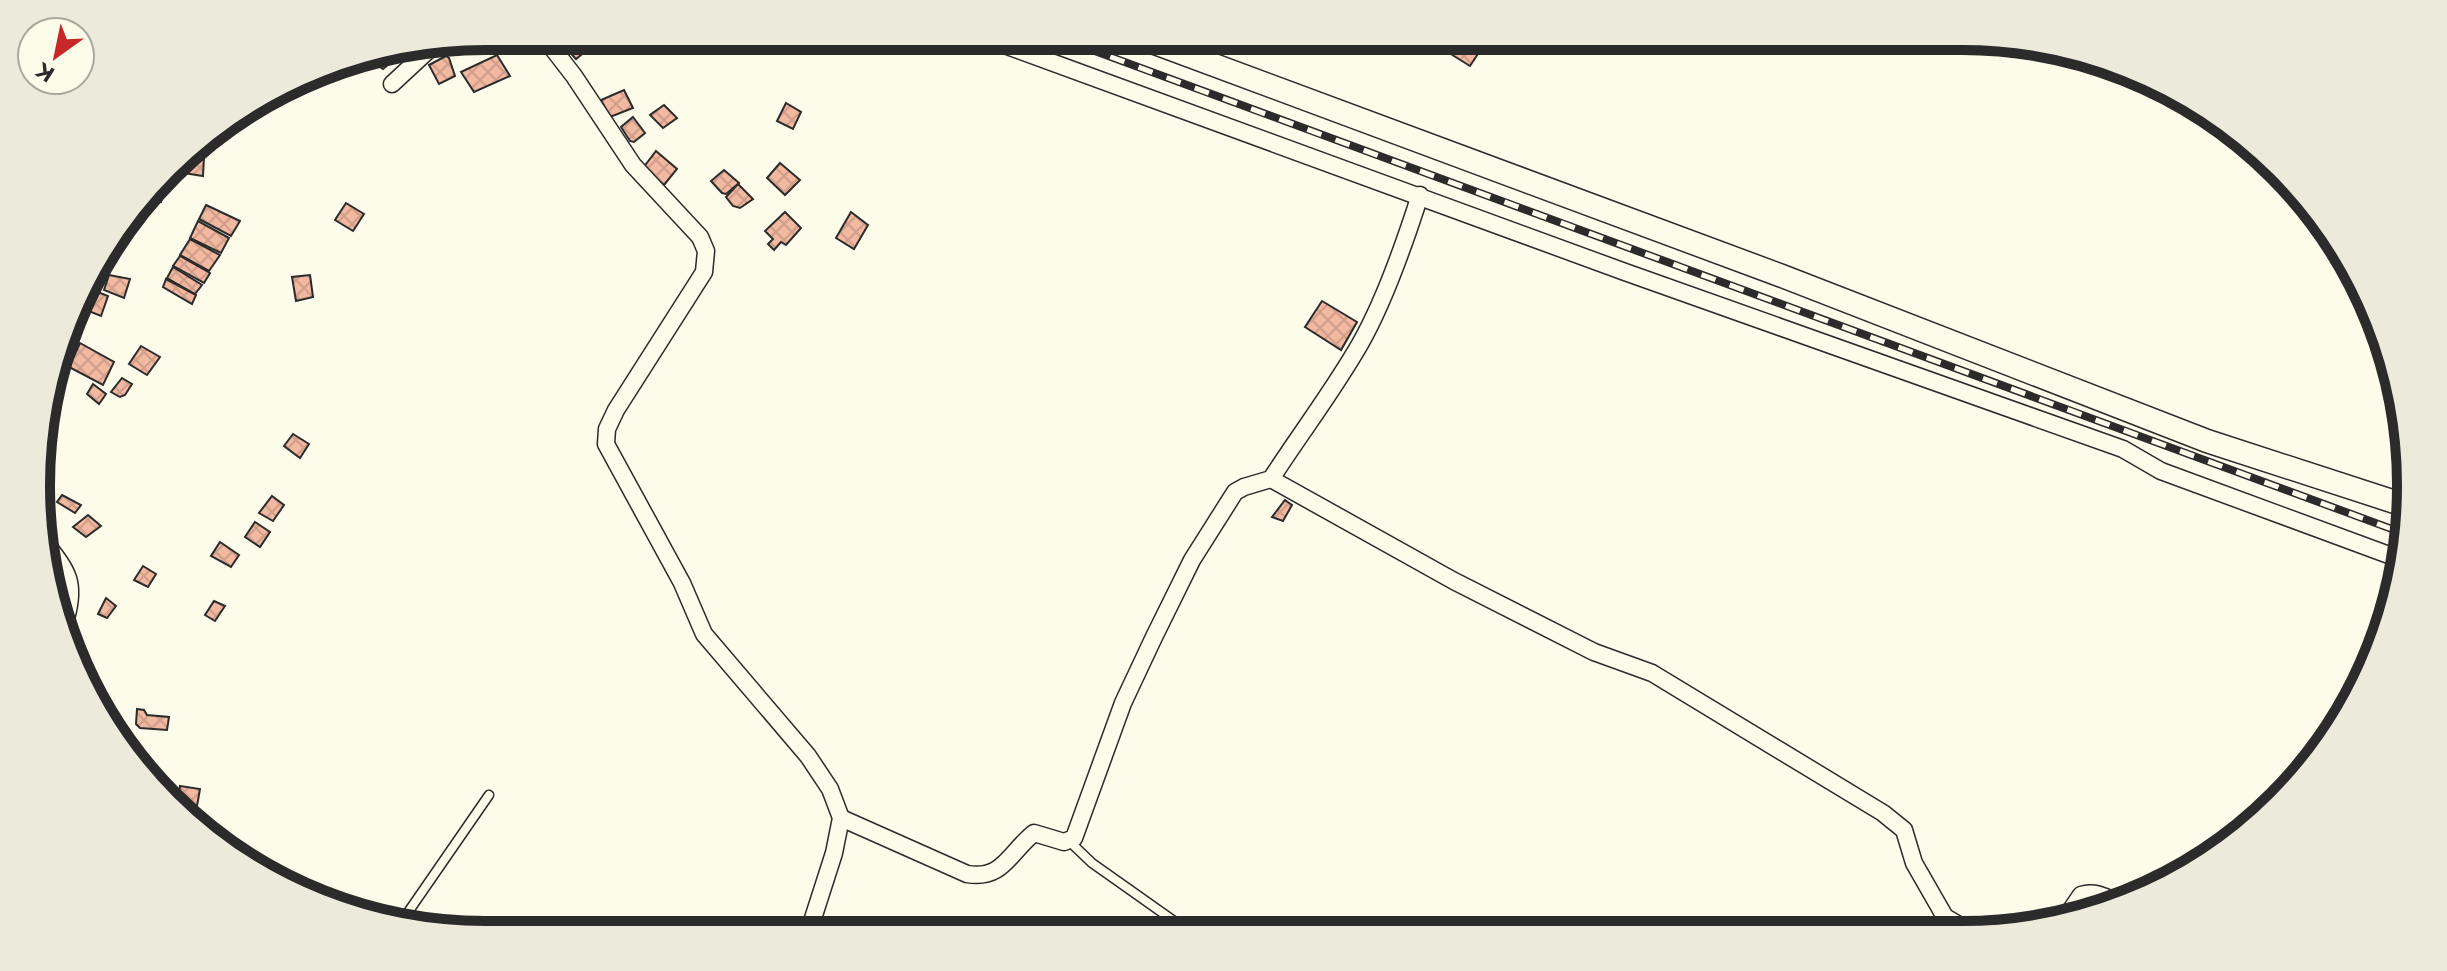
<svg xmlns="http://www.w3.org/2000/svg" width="2447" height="971" font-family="Montserrat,sans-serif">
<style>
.building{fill:url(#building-cross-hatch);stroke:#2b2b2b;stroke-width:2}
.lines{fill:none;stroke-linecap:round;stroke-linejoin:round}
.lane-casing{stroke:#2b2b2b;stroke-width:11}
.street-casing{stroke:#2b2b2b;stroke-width:19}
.secondary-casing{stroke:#2b2b2b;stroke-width:25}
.lane{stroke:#fdfbea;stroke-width:8}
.street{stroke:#fdfbea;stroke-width:16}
.secondary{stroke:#fdfbea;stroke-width:22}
.rail-casing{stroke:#2b2b2b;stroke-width:8}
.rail{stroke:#fdfbea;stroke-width:5;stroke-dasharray:15;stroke-linecap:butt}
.rim{fill:none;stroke:#2b2b2b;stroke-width:10}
</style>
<defs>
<pattern id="building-cross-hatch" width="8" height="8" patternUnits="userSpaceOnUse" patternTransform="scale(2)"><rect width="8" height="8" fill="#f2b8a0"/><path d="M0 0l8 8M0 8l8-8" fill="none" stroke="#d09e8a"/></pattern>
</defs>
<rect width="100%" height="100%" fill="#fdfbea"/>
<!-- building -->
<g class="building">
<path d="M580 36H586L593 45 576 59 566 48Z"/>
<path d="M1455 36H1475L1485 43 1470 66 1446 51Z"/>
<path d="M397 51 401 54 383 69 369 60 374 55 382 53 386 56 390 52Z"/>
<path d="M497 55 510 76 474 92 461 72Z"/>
<path d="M446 56 449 58 455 76 439 84 429 65Z"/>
<path d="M624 90 633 108 610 117 601 100Z"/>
<path d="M786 103 801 112 793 129 777 121Z"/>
<path d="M664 105 677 118 663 128 650 115Z"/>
<path d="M633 117 645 133 634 142 630 141 621 127Z"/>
<path d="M656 151 677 169 664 185 643 168Z"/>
<path d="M183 156 204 157 203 176 177 172 178 161Z"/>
<path d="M780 163 800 180 785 195 767 178Z"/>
<path d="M724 170 739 183 726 194 722 193 711 181Z"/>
<path d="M164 179 168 180 161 202 147 199Z"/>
<path d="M738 184 753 199 740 208 733 206 726 197Z"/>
<path d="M346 203 364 214 353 231 335 220Z"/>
<path d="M206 205 240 221 231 236 199 219Z"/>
<path d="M785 212 801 228 786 245 781 242 774 250 768 244 773 239 765 231Z"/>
<path d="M851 212 868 225 854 249 836 238Z"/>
<path d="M198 221 229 238 221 253 190 238Z"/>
<path d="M190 239 220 255 209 271 180 255Z"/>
<path d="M180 256 210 273 204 283 173 266Z"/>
<path d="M173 267 202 285 195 294 167 278Z"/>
<path d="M109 275 130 279 124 298 104 290Z"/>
<path d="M310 275 313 297 296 301 292 277Z"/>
<path d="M166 279 196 295 192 304 163 287Z"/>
<path d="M90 289 108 296 101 316 81 308Z"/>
<path d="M1322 301 1357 322 1341 350 1305 327Z"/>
<path d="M80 343 114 362 103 385 69 367Z"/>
<path d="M141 346 160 357 147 375 129 364Z"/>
<path d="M122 378 132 384 125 395 120 397 111 392Z"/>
<path d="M93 384 106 394 99 404 87 394Z"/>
<path d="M293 434 309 444 300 458 284 446Z"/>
<path d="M62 495 81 505 75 513 57 502Z"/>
<path d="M272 496 284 505 273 521 259 513Z"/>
<path d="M1285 500 1292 505 1283 521 1272 517Z"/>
<path d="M88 515 101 526 86 537 73 527Z"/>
<path d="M255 522 270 532 260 547 245 537Z"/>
<path d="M220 542 239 555 231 567 211 556Z"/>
<path d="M143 566 156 574 148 587 134 580Z"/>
<path d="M106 598 116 606 107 618 98 614Z"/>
<path d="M214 601 225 606 215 621 205 615Z"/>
<path d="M137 709 144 710 147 715 169 717 167 730 140 728 136 724Z"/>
<path d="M180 786 200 789 197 806 178 805Z"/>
</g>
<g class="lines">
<!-- lane casing -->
<g class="lane-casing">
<g id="lane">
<path d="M1069 841 1092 863 1191 933"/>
<path d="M402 921 489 795"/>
</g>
</g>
<!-- street casing -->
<g class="street-casing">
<g id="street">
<path d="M543 36 574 76 633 165 700 237 706 251 704 272 616 410 607 429 606 444 682 583 704 634 808 756 830 789 841 818 834 853 808 934"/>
<path d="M980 36 1625 272 2123 449 2161 471 2397 558"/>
<path d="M392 84 434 45"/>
<path d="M1271 479 1454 581 1594 652 1652 673 1883 813 1904 830 1914 863 1945 917 1969 931"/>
<path d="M841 818 967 874C1003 880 1009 853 1034 833L1064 842 1074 838 1123 703 1154 637 1192 560 1235 492 1244 487 1271 479C1300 434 1333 391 1360 344 1384 302 1405 242 1420 195"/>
<path d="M2066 917 2081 895C2094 891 2104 896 2116 902"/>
</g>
</g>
<!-- secondary casing -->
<g class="secondary-casing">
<g id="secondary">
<path d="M1136 36 1782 276 2207 441 2404 505"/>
<path d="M44 546C65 573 73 583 63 618"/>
</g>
</g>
<!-- lane -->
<use href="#lane" class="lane"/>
<!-- street -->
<use href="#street" class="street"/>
<!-- secondary -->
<use href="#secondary" class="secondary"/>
<!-- rail casing -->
<g class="rail-casing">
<path id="rail" d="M1054 36 2400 532"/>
</g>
<!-- rail -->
<use href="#rail" class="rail"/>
</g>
<!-- crop -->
<path d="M0 0H2447V971H0ZM485 50H1962A435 435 0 0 1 2397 485V486A435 435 0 0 1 1962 921H485A435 435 0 0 1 50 486V485A435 435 0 0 1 485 50Z" fill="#eceadb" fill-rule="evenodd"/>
<path class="rim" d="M485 50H1962A435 435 0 0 1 2397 485V486A435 435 0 0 1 1962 921H485A435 435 0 0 1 50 486V485A435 435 0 0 1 485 50Z"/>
<!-- north arrow -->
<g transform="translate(56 56) rotate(213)"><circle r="38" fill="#fdfbea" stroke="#a9a89e" stroke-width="2"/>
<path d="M0-6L14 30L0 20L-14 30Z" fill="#c62828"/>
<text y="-12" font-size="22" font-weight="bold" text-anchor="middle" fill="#2b2b2b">K</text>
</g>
</svg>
